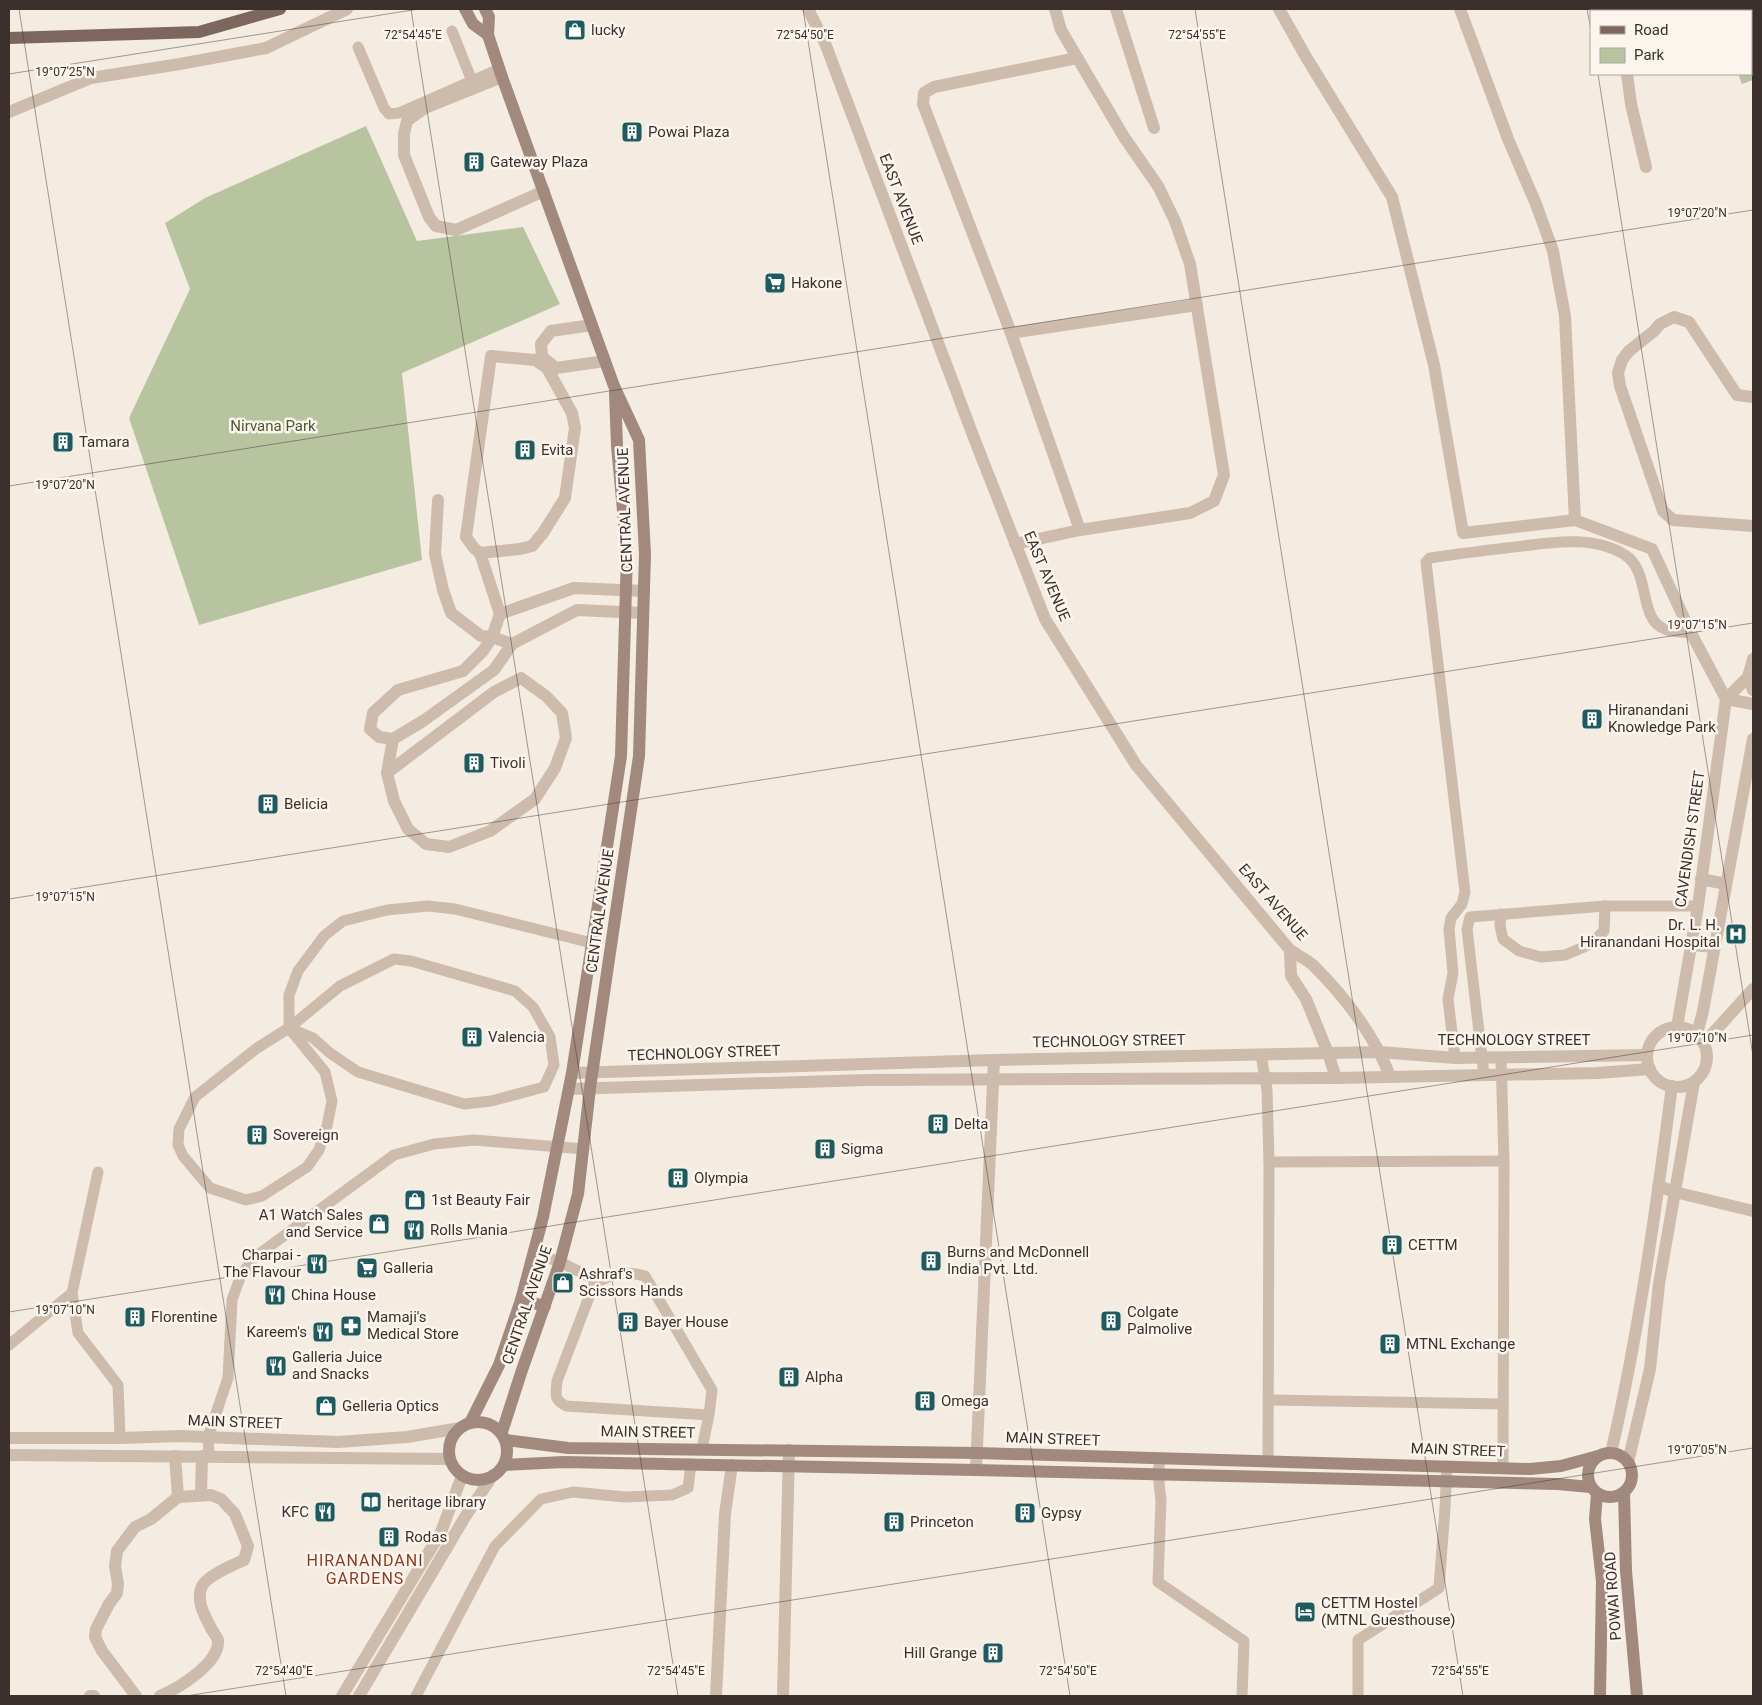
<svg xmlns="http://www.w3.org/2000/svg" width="1762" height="1705" font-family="Roboto,sans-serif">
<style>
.green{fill:#b8c4a0}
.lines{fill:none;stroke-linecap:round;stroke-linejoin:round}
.service{stroke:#cdbbac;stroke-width:11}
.minor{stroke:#cdbbac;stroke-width:12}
.tertiary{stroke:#cdbbac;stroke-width:12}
.secondary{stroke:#a18a7d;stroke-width:12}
.primary{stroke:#7d675c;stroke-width:12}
.ticks{fill:none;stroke:#3b302b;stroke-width:1;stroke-opacity:0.45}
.labels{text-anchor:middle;stroke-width:5;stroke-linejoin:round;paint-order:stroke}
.poi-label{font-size:15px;fill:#3b302b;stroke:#fbf5ee;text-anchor:start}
.street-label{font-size:15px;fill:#3b302b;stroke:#fbf5ee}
.park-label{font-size:15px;fill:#4a5a2e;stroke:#fbf5ee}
.neighbourhood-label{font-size:16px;letter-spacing:1px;fill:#8c3b22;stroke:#fbf5ee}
.ticks-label{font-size:12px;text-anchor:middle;fill:#3b302b;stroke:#fbf5ee;stroke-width:5;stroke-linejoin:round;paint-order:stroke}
</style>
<rect width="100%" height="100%" fill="#f4ebe1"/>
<!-- green -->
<g class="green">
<path d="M1714 9H1753V80L1742 84 1738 74H1751V11H1715Z"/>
<path d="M366 126 417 241 523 227 560 304 402 373 422 560 199 625 129 418 190 289 165 223 205 198Z"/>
</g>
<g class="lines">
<!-- service -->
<g class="service">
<path d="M452 31 472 81"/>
<path d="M358 47 384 108 389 114 399 113 499 69"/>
<path d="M1501 914 1500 926 1503 939 1519 951 1541 957 1565 955 1591 944 1604 931 1605 906"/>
<path d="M394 959 411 961 515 991 533 1007 550 1037 554 1065 544 1087 491 1101 464 1104 358 1072 330 1053 313 1038 289 1028 340 986Z"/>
<path d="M289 1028 325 1072 332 1101 327 1126 319 1150 307 1167 262 1196 246 1200 210 1188 183 1156 178 1145 179 1129 195 1097 257 1048 289 1028V995L298 971 324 936 343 921 387 910 428 906 455 909 592 943"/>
<path d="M1261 1055 1267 1090 1269 1162 1268 1461"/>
<path d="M1455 1058 1448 999 1453 973 1449 929 1451 918 1462 904 1465 892 1426 562 1430 558C1455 554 1481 551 1506 548 1543 544 1591 533 1625 555 1651 571 1638 620 1665 629 1673 632 1683 632 1691 633"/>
<path d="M1501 1058 1504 1161 1503 1468"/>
<path d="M1484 1075 1467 929 1470 917 1605 906H1698"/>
<path d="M1269 1162 1504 1161"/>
<path d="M98 1172 72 1293 78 1333 118 1385 120 1438"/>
<path d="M534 1253 560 1262 598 1281"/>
<path d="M9 1345 72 1293"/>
<path d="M1268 1400 1503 1404"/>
<path d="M702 1449 709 1415 712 1390 645 1276C626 1270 611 1274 594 1284L557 1381C556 1395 553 1399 566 1406L709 1415"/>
<path d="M209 1456 208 1437 228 1378 232 1300 241 1275 255 1257 394 1155 434 1144 474 1140 584 1149"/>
<path d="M1160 1458 1158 1474 1161 1500 1158 1582 1244 1641 1242 1696"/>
<path d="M416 1696 495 1546 541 1499 573 1492 625 1497 672 1495 688 1488 691 1464"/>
<path d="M1358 1696V1640L1439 1588 1445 1508 1447 1466"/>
</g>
<!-- minor -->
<g class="minor">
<path d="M808 9 825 43 974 438 1045 619 1136 765 1290 950C1297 955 1306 959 1313 965 1344 996 1374 1035 1390 1076"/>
<path d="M1116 9 1154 128"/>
<path d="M1279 9 1306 57 1392 197 1434 365 1463 533 1575 520 1652 549 1691 633 1726 699 1753 704"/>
<path d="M1460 9 1508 139 1536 204 1553 251 1565 316 1575 520"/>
<path d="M1625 11V9"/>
<path d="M1077 58 934 87 924 93 923 104 1011 333 1080 530"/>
<path d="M1627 74 1631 104 1646 167"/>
<path d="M502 77 425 108 407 121 404 134V155L429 217 436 226 456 230 544 191"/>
<path d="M9 112 91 78 180 64 266 48 347 9"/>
<path d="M592 325 551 331 541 344 542 357 556 368 605 361"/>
<path d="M1011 333 1197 305"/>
<path d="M491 356 535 360 547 368 572 413 575 428 565 498 543 533 532 546 520 549 480 553 474 548 466 537Z"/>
<path d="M1753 397 1737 395 1689 322 1674 317 1660 324 1654 331 1629 351 1622 360 1618 373 1620 386 1663 511 1673 520 1753 526"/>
<path d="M438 500 435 554 443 590 451 613 481 636 492 637"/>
<path d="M1015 544 1080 530 1190 513 1214 501 1224 475 1190 264 1175 221 1158 186 1124 137 1061 30 1055 9"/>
<path d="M480 553 500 614 492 637 512 644"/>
<path d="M500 614 574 588 644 591"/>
<path d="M492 637 483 651 463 671 398 690 373 713 370 729 379 737 393 739 423 721 494 670 512 644 577 610 643 613"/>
<path d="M1748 677 1753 690"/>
<path d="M387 773 494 692 521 678 546 696 562 713 566 738 555 768 535 799 490 831 449 847 426 844 408 829 394 801 387 773 393 739"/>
<path d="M1701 879 1726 884"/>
<path d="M1691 945 1715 947"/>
<path d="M1290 950 1291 976 1306 999 1328 1053 1336 1078"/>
<path d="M1677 1027 1698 906 1726 699 1748 677 1753 659"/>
<path d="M1697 1034 1703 1011 1753 739"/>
<path d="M1704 1043 1753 989"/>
<path d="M1658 1186 1675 1192 1753 1211"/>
<path d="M175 1456 178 1497"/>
<path d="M976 1470 994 1060"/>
<path d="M201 1495 202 1456"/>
<path d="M90 1696H94"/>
<path d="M136 1696 102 1651 95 1637 96 1629 109 1604 117 1593 118 1584 115 1566 117 1551 135 1527 151 1519 178 1497 211 1495 221 1499 235 1514 248 1546 244 1560C233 1565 207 1576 202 1586 195 1601 206 1618 212 1630 214 1633 217 1637 218 1640 220 1663 179 1688 160 1696"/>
<path d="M716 1696 725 1514 732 1465"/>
<path d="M783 1696 789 1450"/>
</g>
<!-- tertiary -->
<g class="tertiary">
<circle cx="1677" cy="1057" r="30"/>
<path d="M572 1073 994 1060 1380 1052 1455 1058 1647 1055"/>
<path d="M569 1089 867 1080 1336 1078 1597 1073 1650 1069"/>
<path d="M9 1438H120L180 1436 338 1442 407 1437 460 1428"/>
<path d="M1611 1453C1639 1332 1656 1209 1672 1086"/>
<path d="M9 1455 450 1459"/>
<path d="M1628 1462 1650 1369 1659 1284 1694 1082"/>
<path d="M342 1696 441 1532 462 1476"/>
<path d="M359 1696 465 1517 493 1475"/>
</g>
<!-- secondary -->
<g class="secondary">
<path d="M465 9 473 24 488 35"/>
<path d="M485 9 489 17 488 35 502 77 614 386 639 440 645 554 639 756 590 1088 578 1194 560 1262 522 1370 502 1432"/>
<path d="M521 1300 545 1306"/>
<circle cx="478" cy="1451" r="29"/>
<path d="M470 1423 499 1365 521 1300 543 1217 572 1073 621 756 627 554 617 446 615 393"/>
<path d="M506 1440 568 1448 978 1453 1530 1469 1561 1466 1598 1456"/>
<circle cx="1610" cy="1475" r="22"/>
<path d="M504 1465 564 1462 976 1470 1558 1484 1590 1487"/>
<path d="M1624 1493 1626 1571 1637 1696"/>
<path d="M1597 1494 1595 1519 1602 1581 1600 1696"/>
</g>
<!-- primary -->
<path class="primary" d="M9 38 199 32 280 9"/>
</g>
<!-- ticks -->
<path class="ticks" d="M19 9 286 1696M411 9 678 1696M803 9 1070 1696M1195 9 1463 1696M1587 9 1591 30M9 74 419 9M1598 74 1753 1056M9 486 1753 210M9 899 1753 623M9 1312 1753 1035M186 1696 1753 1448"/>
<!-- icons -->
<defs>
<g id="shop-square" transform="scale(1.125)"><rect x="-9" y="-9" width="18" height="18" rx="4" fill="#1f5a5e" stroke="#fbf5ee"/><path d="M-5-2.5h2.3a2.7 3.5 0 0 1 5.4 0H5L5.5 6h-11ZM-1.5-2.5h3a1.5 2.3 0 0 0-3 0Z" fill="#fff"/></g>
<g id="building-square" transform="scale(1.125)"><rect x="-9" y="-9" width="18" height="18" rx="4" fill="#1f5a5e" stroke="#fbf5ee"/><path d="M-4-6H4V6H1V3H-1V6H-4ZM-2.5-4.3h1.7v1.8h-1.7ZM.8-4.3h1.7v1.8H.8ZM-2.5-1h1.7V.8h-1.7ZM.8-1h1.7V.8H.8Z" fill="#fff"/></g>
<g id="supermarket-square" transform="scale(1.125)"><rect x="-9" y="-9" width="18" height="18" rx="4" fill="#1f5a5e" stroke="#fbf5ee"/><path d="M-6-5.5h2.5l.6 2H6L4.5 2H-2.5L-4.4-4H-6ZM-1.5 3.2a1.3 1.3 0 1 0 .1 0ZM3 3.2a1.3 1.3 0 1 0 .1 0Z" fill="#fff"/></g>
<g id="hospital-square" transform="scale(1.125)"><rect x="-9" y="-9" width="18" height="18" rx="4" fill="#1f5a5e" stroke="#fbf5ee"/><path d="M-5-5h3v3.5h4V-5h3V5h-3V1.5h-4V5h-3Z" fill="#fff"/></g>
<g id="restaurant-square" transform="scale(1.125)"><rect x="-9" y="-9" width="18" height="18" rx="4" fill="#1f5a5e" stroke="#fbf5ee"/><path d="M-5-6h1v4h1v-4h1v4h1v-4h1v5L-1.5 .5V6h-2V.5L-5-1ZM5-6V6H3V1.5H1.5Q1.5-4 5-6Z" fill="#fff"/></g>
<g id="pharmacy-square" transform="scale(1.125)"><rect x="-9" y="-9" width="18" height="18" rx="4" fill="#1f5a5e" stroke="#fbf5ee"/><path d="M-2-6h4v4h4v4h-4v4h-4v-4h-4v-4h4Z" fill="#fff"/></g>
<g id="library-square" transform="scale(1.125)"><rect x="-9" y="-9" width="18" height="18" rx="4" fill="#1f5a5e" stroke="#fbf5ee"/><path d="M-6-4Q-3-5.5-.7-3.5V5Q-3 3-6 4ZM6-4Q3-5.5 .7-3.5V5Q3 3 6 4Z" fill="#fff"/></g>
<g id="hotel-square" transform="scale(1.125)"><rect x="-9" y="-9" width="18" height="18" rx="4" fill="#1f5a5e" stroke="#fbf5ee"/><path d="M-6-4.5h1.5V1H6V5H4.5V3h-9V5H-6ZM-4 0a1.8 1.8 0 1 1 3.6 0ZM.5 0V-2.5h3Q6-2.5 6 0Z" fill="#fff"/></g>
</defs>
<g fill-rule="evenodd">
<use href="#shop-square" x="575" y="30"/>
<use href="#building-square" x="632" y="132"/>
<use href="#building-square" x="474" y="162"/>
<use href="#supermarket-square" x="775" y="283"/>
<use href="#building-square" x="63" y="442"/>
<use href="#building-square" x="525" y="450"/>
<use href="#building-square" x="1592" y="719"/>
<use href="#building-square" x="474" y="763"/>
<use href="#building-square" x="268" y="804"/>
<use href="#hospital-square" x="1736" y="934"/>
<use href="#building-square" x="472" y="1037"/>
<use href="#building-square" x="938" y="1124"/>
<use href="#building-square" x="257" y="1135"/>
<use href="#building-square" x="825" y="1149"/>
<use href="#building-square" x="678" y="1178"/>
<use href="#shop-square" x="415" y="1200"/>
<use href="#shop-square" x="379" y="1224"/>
<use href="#restaurant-square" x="414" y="1230"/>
<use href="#building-square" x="1392" y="1245"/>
<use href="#building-square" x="931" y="1261"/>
<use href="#restaurant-square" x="317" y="1264"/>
<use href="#supermarket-square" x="367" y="1268"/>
<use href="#shop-square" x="563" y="1283"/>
<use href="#restaurant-square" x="275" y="1295"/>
<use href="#building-square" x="135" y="1317"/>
<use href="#building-square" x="1111" y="1321"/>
<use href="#building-square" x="628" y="1322"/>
<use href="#pharmacy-square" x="351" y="1326"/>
<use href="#restaurant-square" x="323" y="1332"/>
<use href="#building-square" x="1390" y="1344"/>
<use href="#restaurant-square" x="276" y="1366"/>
<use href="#building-square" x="789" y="1377"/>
<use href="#building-square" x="925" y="1401"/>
<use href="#shop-square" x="326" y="1406"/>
<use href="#library-square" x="371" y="1502"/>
<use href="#restaurant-square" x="325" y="1512"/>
<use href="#building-square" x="1025" y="1513"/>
<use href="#building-square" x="894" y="1522"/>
<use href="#building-square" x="389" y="1537"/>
<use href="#hotel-square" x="1305" y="1612"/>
<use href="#building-square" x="993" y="1653"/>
</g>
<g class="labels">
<!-- poi labels -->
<g class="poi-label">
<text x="591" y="35">lucky</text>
<text x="648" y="137">Powai Plaza</text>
<text x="490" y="167">Gateway Plaza</text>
<text x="791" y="288">Hakone</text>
<text x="79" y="447">Tamara</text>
<text x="541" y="455">Evita</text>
<text x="1608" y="715">Hiranandani<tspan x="1608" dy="17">Knowledge Park</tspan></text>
<text x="490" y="768">Tivoli</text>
<text x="284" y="809">Belicia</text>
<text x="1720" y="930" text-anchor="end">Dr. L. H.<tspan x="1720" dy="17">Hiranandani Hospital</tspan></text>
<text x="488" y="1042">Valencia</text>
<text x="954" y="1129">Delta</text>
<text x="273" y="1140">Sovereign</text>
<text x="841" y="1154">Sigma</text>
<text x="694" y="1183">Olympia</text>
<text x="431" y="1205">1st Beauty Fair</text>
<text x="363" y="1220" text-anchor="end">A1 Watch Sales<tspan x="363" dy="17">and Service</tspan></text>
<text x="430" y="1235">Rolls Mania</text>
<text x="1408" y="1250">CETTM</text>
<text x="947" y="1257">Burns and McDonnell<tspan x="947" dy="17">India Pvt. Ltd.</tspan></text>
<text x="301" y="1260" text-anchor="end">Charpai -<tspan x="301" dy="17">The Flavour</tspan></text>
<text x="383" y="1273">Galleria</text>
<text x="579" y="1279">Ashraf's<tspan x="579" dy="17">Scissors Hands</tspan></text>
<text x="291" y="1300">China House</text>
<text x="1127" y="1317">Colgate<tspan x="1127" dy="17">Palmolive</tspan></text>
<text x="151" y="1322">Florentine</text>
<text x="367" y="1322">Mamaji's<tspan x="367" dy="17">Medical Store</tspan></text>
<text x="644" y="1327">Bayer House</text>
<text x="307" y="1337" text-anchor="end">Kareem's</text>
<text x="1406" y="1349">MTNL Exchange</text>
<text x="292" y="1362">Galleria Juice<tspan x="292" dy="17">and Snacks</tspan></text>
<text x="805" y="1382">Alpha</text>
<text x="941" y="1406">Omega</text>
<text x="342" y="1411">Gelleria Optics</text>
<text x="387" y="1507">heritage library</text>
<text x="309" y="1517" text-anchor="end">KFC</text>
<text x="1041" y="1518">Gypsy</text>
<text x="910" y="1527">Princeton</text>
<text x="405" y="1542">Rodas</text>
<text x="1321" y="1608">CETTM Hostel<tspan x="1321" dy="17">(MTNL Guesthouse)</tspan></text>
<text x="977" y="1658" text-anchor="end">Hill Grange</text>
</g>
<!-- street labels -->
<g class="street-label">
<text transform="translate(901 199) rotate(69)" y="5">EAST AVENUE</text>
<text transform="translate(625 510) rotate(-92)" y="5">CENTRAL AVENUE</text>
<text transform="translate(1047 576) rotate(67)" y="5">EAST AVENUE</text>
<text transform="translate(1690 839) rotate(-82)" y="5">CAVENDISH STREET</text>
<text transform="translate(1273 902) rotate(49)" y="5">EAST AVENUE</text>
<text transform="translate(600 911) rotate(-82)" y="5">CENTRAL AVENUE</text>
<text x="1514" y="1045">TECHNOLOGY STREET</text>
<text transform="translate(1109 1041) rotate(-1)" y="5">TECHNOLOGY STREET</text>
<text transform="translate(704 1053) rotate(-2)" y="5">TECHNOLOGY STREET</text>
<text transform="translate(527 1305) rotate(-71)" y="5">CENTRAL AVENUE</text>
<text transform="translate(235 1422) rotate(2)" y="5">MAIN STREET</text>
<text transform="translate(648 1432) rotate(1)" y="5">MAIN STREET</text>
<text transform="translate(1053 1439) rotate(2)" y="5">MAIN STREET</text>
<text transform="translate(1458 1450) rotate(2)" y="5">MAIN STREET</text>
<text transform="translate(1613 1596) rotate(-94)" y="5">POWAI ROAD</text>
</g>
<!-- park labels -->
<g class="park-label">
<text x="273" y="431">Nirvana Park</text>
</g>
<!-- neighbourhood labels -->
<g class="neighbourhood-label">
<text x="365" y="1566">HIRANANDANI<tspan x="365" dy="18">GARDENS</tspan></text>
</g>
</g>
<g class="ticks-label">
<text x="413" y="39">72°54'45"E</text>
<text x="805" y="39">72°54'50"E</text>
<text x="1197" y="39">72°54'55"E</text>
<text x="65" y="76">19°07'25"N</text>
<text x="1697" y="217">19°07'20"N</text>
<text x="65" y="489">19°07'20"N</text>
<text x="1697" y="629">19°07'15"N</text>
<text x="65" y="901">19°07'15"N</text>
<text x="1697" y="1042">19°07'10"N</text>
<text x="65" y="1314">19°07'10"N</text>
<text x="1697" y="1454">19°07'05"N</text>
<text x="284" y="1675">72°54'40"E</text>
<text x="676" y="1675">72°54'45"E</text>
<text x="1068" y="1675">72°54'50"E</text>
<text x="1460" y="1675">72°54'55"E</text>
</g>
<!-- border -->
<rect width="1762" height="1705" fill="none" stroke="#3b302b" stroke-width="20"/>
<!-- legend -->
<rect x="1590" y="10" width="162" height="65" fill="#fbf5ee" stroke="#aea6a0"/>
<rect x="1600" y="26" width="25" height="8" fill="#7d675c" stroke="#aea6a0"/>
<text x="1634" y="35" font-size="15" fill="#3b302b">Road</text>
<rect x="1600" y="48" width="25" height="15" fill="#b8c4a0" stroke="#aea6a0"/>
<text x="1634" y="60" font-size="15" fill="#3b302b">Park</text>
</svg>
